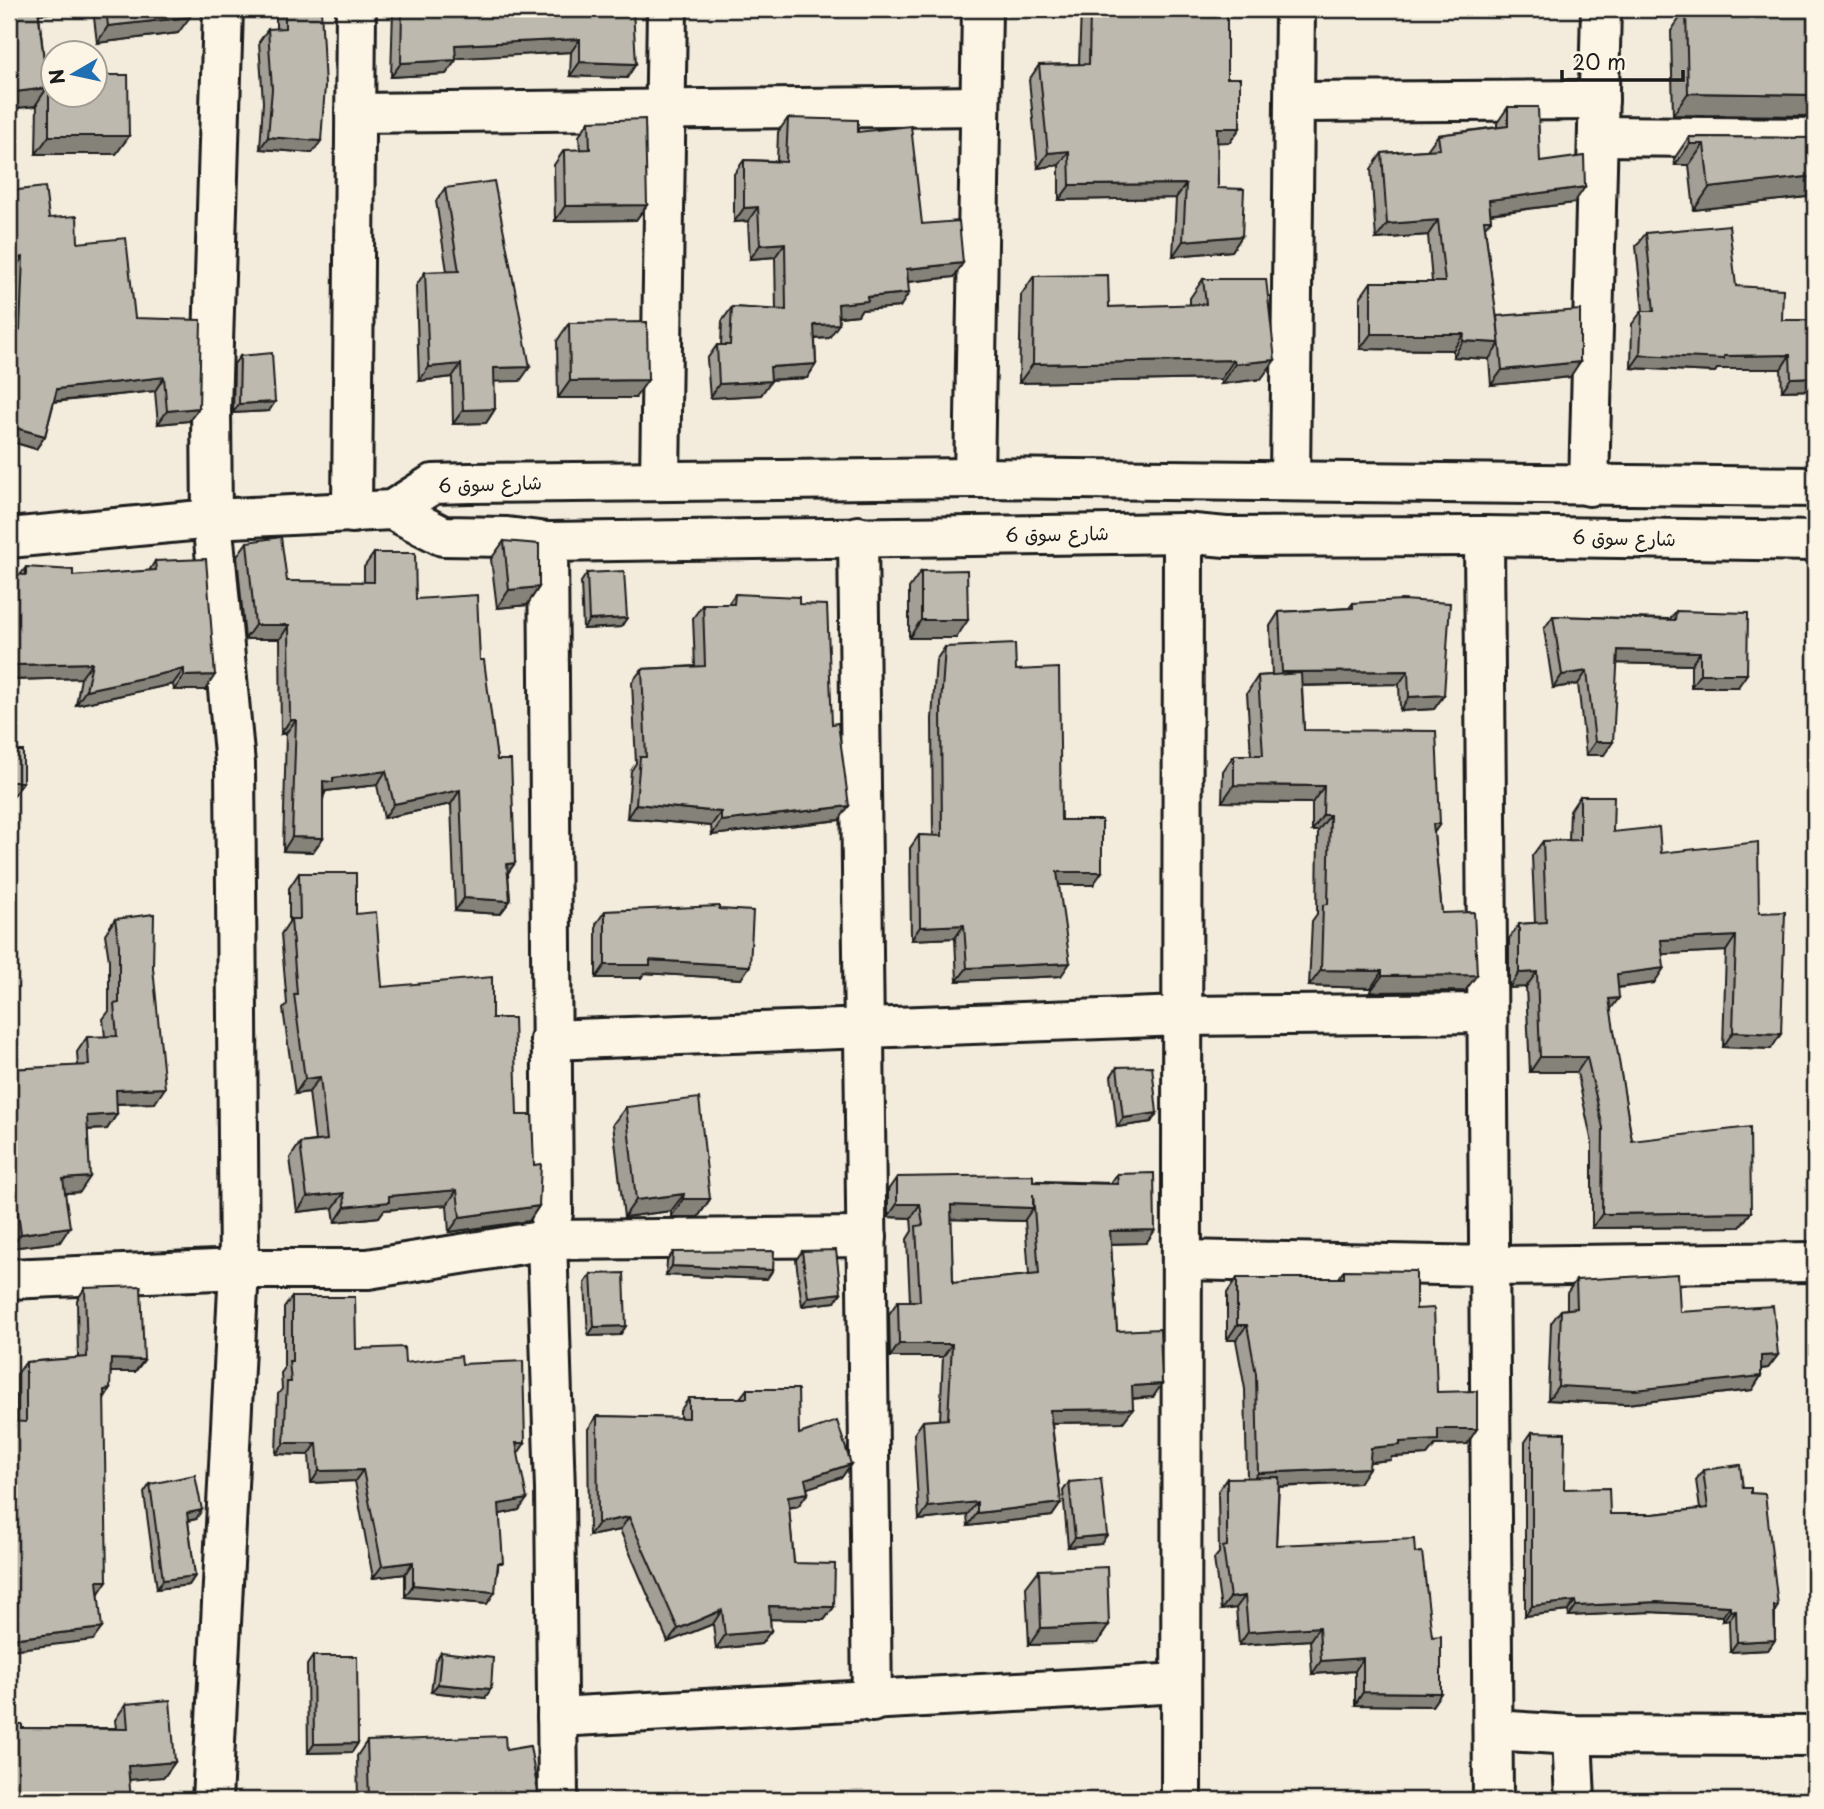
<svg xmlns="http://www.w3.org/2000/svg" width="1824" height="1809" font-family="'Playpen Sans','Playpen Sans Arabic',sans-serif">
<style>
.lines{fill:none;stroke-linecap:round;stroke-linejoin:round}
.minor-casing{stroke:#1c1c1c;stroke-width:44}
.minor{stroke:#fcf5e5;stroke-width:38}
.wall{fill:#a39f96;stroke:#1c1c1c;stroke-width:2;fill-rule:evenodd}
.shaded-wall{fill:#85827a;stroke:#1c1c1c;stroke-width:2}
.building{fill:#beb9ae;stroke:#1c1c1c;stroke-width:2;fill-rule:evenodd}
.labels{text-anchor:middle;stroke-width:5;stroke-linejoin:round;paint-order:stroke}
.street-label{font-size:19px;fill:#1c1c1c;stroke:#fcf5e5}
</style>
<rect width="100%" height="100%" fill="#f3ecdd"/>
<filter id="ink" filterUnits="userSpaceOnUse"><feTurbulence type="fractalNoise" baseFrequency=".0143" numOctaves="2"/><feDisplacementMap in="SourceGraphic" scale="14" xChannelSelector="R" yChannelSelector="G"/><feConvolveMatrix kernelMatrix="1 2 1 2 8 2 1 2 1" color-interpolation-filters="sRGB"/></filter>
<g filter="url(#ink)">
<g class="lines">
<!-- minor casing -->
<g class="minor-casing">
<g id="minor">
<path d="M1294 102 1599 100"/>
<path d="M355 113 980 106"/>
<path d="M1598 136 1815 138"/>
<path d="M974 478 982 9"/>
<path d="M660 480 667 9"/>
<path d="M1290 480 1295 9"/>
<path d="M1589 486 1601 9"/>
<path d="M392 510 443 536 507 537 548 542 1183 533 1226 537 1484 536 1815 541"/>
<path d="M352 513 356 9"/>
<path d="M858 536 872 1702"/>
<path d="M1484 536 1493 1800"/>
<path d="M9 538 212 519 392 510 433 484 469 483 974 478 1815 487"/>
<path d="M548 542 553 1213 547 1240 555 1490 558 1800"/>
<path d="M550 1040 1182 1016 1487 1013"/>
<path d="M1182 1260 1490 1266 1815 1262"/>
<path d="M9 1279 239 1269H368L547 1240 867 1237"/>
<path d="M557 1717 1181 1683"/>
<path d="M1493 1730 1572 1735 1815 1736"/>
<path d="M1572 1735 1575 1800"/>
<path d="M212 1800 239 1269 235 764 212 519 211 410 223 9"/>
<path d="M1181 1800 1183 533"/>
</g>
</g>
<!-- minor -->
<use href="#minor" class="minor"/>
</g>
<!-- wall -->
<g class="wall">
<path d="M9 9H89L39 14 46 79 49 75 129 136 116 154H36L37 103 35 106 9 109Z"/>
<path d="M93 9H189L178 33 97 43Z"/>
<path d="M276 9H321L312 153 260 149 263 102 259 42 268 29H276Z"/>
<path d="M393 9H633L627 78 570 76 571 52 456 58V60L446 74 391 77Z"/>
<path d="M1081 9H1187V12L1227 78 1240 128 1230 142H1217L1218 188 1242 236 1232 251 1173 256 1176 198 1059 200V165L1038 168 1029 80 1039 65 1079 64Z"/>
<path d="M1686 9H1815V116L1673 115 1671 31Z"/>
<path d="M1508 107 1540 162 1574 203 1490 214 1491 220 1485 227 1496 317 1570 377 1491 385 1489 359 1453 357V350L1360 349V298L1371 282H1432L1428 235 1376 239 1371 169 1382 153 1427 150 1438 135 1497 127V123Z"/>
<path d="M788 118 858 132 922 224 954 277 908 282 900 307 861 310 858 315 839 317 829 338 815 339 816 364 807 378 771 380 761 395 710 398 707 359 717 345H721L722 321 732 307 776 310 775 257 750 259 748 221 734 222V174L744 160 777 161 778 132Z"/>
<path d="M589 121 647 205 636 220 555 221 554 165 564 150H580L579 136Z"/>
<path d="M1689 137 1815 138V184L1806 197 1694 210 1689 165H1675L1674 159Z"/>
<path d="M445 188 520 381H494L495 409 486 423 453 424 452 377 419 381 416 286 425 272 447 271 436 201Z"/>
<path d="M9 191 49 218 78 243 135 318 189 421 158 424 155 391 54 402 45 436 36 449 9 441V332L11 331 13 271 9 272Z"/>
<path d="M1646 233 1736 286 1782 320H1815V390L1782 391 1781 369H1717L1715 372 1631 368 1632 324 1642 311H1643L1636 246Z"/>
<path d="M1034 276 1109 307 1190 305V298L1203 279 1261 379 1221 384V379L1019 383 1021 295Z"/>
<path d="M569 323 635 398H558L557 341Z"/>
<path d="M240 356 269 411 233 413 234 364Z"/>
<path d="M504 541 539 587 527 605 497 608 491 559Z"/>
<path d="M247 542 287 581 364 582V567L374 553 416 599 480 660 515 863 508 873 510 901 500 914 455 911 451 804 384 818 377 785 326 791 324 795 313 852 283 851 286 733 281 734 280 639H245L237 556Z"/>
<path d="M155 561 205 690H174L173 684 76 705 81 678 14 680 12 751 13 797H9V574L20 575 26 567 73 576 149 571Z"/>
<path d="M921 571 956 638H909V588Z"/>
<path d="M587 573 621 627 583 629 581 582Z"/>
<path d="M735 594 799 604 832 724 839 820 712 835 711 826 627 818 631 771 636 763 632 682 642 669 695 666 693 618 703 604H728Z"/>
<path d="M1353 603 1444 695 1434 709 1400 711 1399 684 1302 686 1304 730 1434 833 1442 913 1465 991 1370 992 1371 988 1309 986 1312 921 1317 914 1318 831H1312V803L1222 802 1223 771 1234 755H1251L1247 693 1258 676 1272 675 1270 626 1279 612 1349 608Z"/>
<path d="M1676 611 1738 687H1691V665L1617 663 1604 755H1586L1578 684 1553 688 1544 629 1553 616 1670 619Z"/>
<path d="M945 647 1016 670 1061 820 1093 885H1059L1061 976 957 981 955 938 911 940 910 848 919 835 933 836 932 719 936 660Z"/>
<path d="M1580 796 1613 832 1661 853 1759 913 1771 1049 1723 1047 1726 951 1663 954 1654 983 1618 988 1610 1010 1632 1141 1751 1212 1740 1227 1592 1228V1143L1577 1072H1530L1526 987 1509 988V939L1519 924 1535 923 1532 856 1543 841 1569 840 1570 811Z"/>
<path d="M299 873 356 914 382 987 492 1018 517 1115 534 1165 539 1206 529 1221 449 1232 447 1205 384 1210 379 1217 335 1222 333 1208 297 1212 290 1158 300 1143 315 1141 309 1092 295 1094 283 1009 287 1004 281 934 289 922V888Z"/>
<path d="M719 909 741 979 644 973 641 978H596V924L605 911Z"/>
<path d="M115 919 153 968 155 1103 116 1104 117 1114 107 1129 88 1130 80 1192 65 1193 60 1242 10 1248 9 1236V1069L78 1066 77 1052 87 1037H105L103 1019 109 1011V960L105 934Z"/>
<path d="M1117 1067 1157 1113 1151 1122 1117 1127 1111 1076Z"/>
<path d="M626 1107 710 1199 698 1217H671V1211L624 1217 613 1124Z"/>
<path d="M1117 1174 1155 1230 1146 1243 1111 1244 1117 1331 1153 1397 1132 1399 1133 1409 1123 1422 1052 1423 1061 1503 1052 1516 968 1526 967 1515 919 1520 914 1434 923 1421 940 1420 943 1357H890L889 1314 898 1301H910L907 1239 912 1231 911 1218 888 1217V1190L897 1177 1111 1183ZM951 1219 1024 1221 1025 1220 1029 1275 953 1283Z"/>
<path d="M802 1251 835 1302 802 1306 796 1260Z"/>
<path d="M673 1252 767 1279 666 1275 667 1261Z"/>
<path d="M1344 1270 1416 1309 1437 1392 1467 1444 1435 1445 1427 1455 1392 1457 1390 1460 1370 1462 1359 1483 1279 1487 1276 1545 1415 1553 1432 1637 1441 1693 1432 1706 1355 1705V1671L1312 1674 1310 1640 1239 1645 1236 1608 1221 1610 1214 1559 1219 1553 1218 1491 1227 1478H1247L1245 1389 1236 1340H1227V1293L1237 1278H1339Z"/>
<path d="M591 1274 626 1326 620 1335 588 1336 585 1283Z"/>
<path d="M1576 1280 1680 1312 1778 1355 1768 1368 1761 1369V1376L1752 1390 1626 1404 1548 1400 1551 1323 1561 1310 1567 1309V1293Z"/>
<path d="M85 1288 144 1360 135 1372H111L104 1399 99 1593 93 1640 17 1422V1374L26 1362 78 1358 77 1300Z"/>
<path d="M292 1297 356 1349 405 1363 462 1364 518 1453 519 1510 500 1514 498 1570 487 1604 405 1597V1574L373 1578 355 1481 311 1483 309 1455 276 1454 278 1394 282 1389 281 1373 284 1369V1308Z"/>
<path d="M747 1389 799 1434 851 1464 842 1477 807 1488 808 1493 798 1506 789 1508 794 1563 834 1607 824 1620 770 1619 771 1631 761 1644 716 1649 713 1624 668 1642 620 1530 589 1536 588 1429 597 1416 680 1418V1411L689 1398H740Z"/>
<path d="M1532 1432 1564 1489 1610 1514H1653L1700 1509 1696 1480 1703 1470 1743 1488 1751 1493 1778 1606 1775 1611V1640L1768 1650 1730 1652 1729 1620 1723 1621V1616L1650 1612 1569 1616 1568 1611 1525 1616V1442Z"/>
<path d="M1069 1482 1101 1544 1068 1547 1063 1491Z"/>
<path d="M150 1484 196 1519 188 1521 195 1576 189 1585 157 1589 144 1493Z"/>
<path d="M1039 1570 1109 1625 1097 1643 1029 1645 1026 1587Z"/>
<path d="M441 1652 485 1698 431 1692 435 1661Z"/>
<path d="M313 1656 358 1743 352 1752 308 1753 307 1665Z"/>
<path d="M126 1704 175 1762 164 1777 22 1728H116L115 1720Z"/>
<path d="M367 1741 506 1750 537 1800 358 1799 357 1756Z"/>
</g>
<!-- shaded-wall -->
<g class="shaded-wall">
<path d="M35 9H89L31 15Z"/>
<path d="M190 17 178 33 97 43 108 26Z"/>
<path d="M580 39 571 52 445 59 455 45Z"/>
<path d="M456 60 446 74 391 77 401 63Z"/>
<path d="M580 62 636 64 627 78 570 76Z"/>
<path d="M47 88 35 106 9 109V101L15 92Z"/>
<path d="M1688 93 1815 95V116L1673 115Z"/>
<path d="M1217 128H1240L1230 142 1206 143Z"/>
<path d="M49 136H129L116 154H36Z"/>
<path d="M268 137 321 141 312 153 260 149Z"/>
<path d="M1690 144H1704L1689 165H1675Z"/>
<path d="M1069 151 1059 165 1038 168 1048 153Z"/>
<path d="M1815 176V184L1806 197 1694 210 1709 188Z"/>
<path d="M1186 184 1176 198 1059 200 1070 185Z"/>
<path d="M1585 187 1574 203 1478 215 1489 200Z"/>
<path d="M647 205 636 220 555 221 565 206Z"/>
<path d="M758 207 748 221 734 222 744 208Z"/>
<path d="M1438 220 1428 235 1376 239 1387 224Z"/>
<path d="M1242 236 1232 251 1173 256 1183 241Z"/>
<path d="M785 243 775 257 750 259 760 245Z"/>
<path d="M23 257 13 271 9 272V260Z"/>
<path d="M963 263 954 277 897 283 907 269Z"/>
<path d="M909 293 900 307 861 310 858 315 828 318 838 304 867 297Z"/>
<path d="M839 324 829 338 805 339 814 325Z"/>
<path d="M1371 334H1464L1453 350 1360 349Z"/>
<path d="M1463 341 1500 343 1489 359 1453 357Z"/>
<path d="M1640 355 1724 356 1790 355 1781 369H1717L1715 372 1631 368Z"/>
<path d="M1234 360 1221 379 1019 383 1033 364Z"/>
<path d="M1275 360 1261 379 1221 384 1235 364Z"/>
<path d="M1580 362 1570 377 1491 385 1502 370Z"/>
<path d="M461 364 452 377 419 381 429 367Z"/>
<path d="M816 364 807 378 760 380 770 367Z"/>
<path d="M530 367 520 381 485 382 494 368Z"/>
<path d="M164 377 155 391 48 402 57 389Z"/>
<path d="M1815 377V390L1782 391 1791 378Z"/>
<path d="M648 380 635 398H558L570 381Z"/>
<path d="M771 381 761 395 710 398 719 384Z"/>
<path d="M275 402 269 411 233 413 239 404Z"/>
<path d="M199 408 189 421 158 424 167 411Z"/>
<path d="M495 409 486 423 453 424 463 410Z"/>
<path d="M9 426 45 436 36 449 9 441Z"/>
<path d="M539 587 527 605 497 608 509 590Z"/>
<path d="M627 618 621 627 583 629 589 620Z"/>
<path d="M921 620H968L956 638H909Z"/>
<path d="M255 625H289L280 639H245Z"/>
<path d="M1618 650 1700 652 1691 665 1609 663Z"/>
<path d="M92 663 81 678 9 680 15 665Z"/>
<path d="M184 669 173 684 76 705 86 690Z"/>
<path d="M1408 671 1399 684 1272 686 1282 672Z"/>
<path d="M1587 671 1578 684 1553 688 1562 675Z"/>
<path d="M1700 674H1747L1738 687H1691Z"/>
<path d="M215 675 205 690H174L184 676Z"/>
<path d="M1444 695 1434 709 1400 711 1409 697Z"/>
<path d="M290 720H296L286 733 281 734Z"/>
<path d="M1595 742H1613L1604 755H1586Z"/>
<path d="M386 771 377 785 326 791 324 795 323 781 333 778Z"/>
<path d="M9 782H23L13 797H9Z"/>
<path d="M1234 785 1324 786 1312 803 1222 802Z"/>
<path d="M460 790 451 804 384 818 394 804Z"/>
<path d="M636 804 721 812 711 826 627 818Z"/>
<path d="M849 806 839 820 712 835 721 821Z"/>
<path d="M1323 815H1330L1318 831H1312Z"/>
<path d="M1433 824H1440L1429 840Z"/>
<path d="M292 837 323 838 313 852 283 851Z"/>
<path d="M515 863 505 877 507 864Z"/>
<path d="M1057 872H1102L1093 885H1048Z"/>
<path d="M464 898 510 901 500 914 455 911Z"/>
<path d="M964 925 955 938 911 940 920 927Z"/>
<path d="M1736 936 1726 951 1650 955 1661 940Z"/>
<path d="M650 960 750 966 741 979 644 973 641 978H596L605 965Z"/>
<path d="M1070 963 1061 976 957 981 967 968Z"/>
<path d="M1664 968 1654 983 1607 989 1617 974Z"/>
<path d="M1321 970 1382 971 1371 988 1309 986Z"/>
<path d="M1537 972 1526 987 1509 988 1519 973Z"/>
<path d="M1477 975 1465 991 1370 992 1382 976Z"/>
<path d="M1619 998 1608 1013 1609 999Z"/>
<path d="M1733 1032 1781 1034 1771 1049 1723 1047Z"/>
<path d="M1540 1057H1587L1577 1072H1530Z"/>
<path d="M320 1077 309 1092 295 1094 305 1079Z"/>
<path d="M165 1088 155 1103 105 1104 116 1090Z"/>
<path d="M1157 1113 1151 1122 1117 1127 1123 1118Z"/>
<path d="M117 1114 107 1129 77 1130 87 1116Z"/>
<path d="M90 1177 80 1192 53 1194 63 1179Z"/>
<path d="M457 1190 447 1205 384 1210 379 1217 335 1222 345 1207 389 1196Z"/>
<path d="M344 1193 333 1208 297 1212 307 1197Z"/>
<path d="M684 1194 671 1211 624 1217 636 1200Z"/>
<path d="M683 1199H710L698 1217H671Z"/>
<path d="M897 1204H920L911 1218 888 1217Z"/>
<path d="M951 1205 1033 1208 1024 1221 941 1219Z"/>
<path d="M539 1206 529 1221 449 1232 460 1217Z"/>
<path d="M1751 1212 1740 1227 1592 1228 1602 1214Z"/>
<path d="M70 1227 60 1242 10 1248 21 1234Z"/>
<path d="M1155 1230 1146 1243 1101 1244 1110 1231Z"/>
<path d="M672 1266 773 1270 767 1279 666 1275Z"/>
<path d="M841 1293 835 1302 802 1306 808 1297Z"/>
<path d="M1237 1325H1247L1236 1340H1227Z"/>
<path d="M626 1326 620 1335 588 1336 594 1327Z"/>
<path d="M899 1344H952L943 1357H890Z"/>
<path d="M1778 1355 1768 1368 1751 1370 1761 1356Z"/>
<path d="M111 1359 144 1360 135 1372H102Z"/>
<path d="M1761 1376 1752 1390 1626 1404 1548 1400 1558 1386Z"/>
<path d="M1162 1384 1153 1397 1123 1399 1132 1386Z"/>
<path d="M110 1389 102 1402 104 1390Z"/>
<path d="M1133 1409 1123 1422 1041 1423 1050 1410Z"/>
<path d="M1438 1429H1477L1467 1444 1435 1445 1427 1455 1392 1457 1390 1460 1361 1463 1371 1448 1400 1442Z"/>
<path d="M284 1443H317L309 1455 276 1454Z"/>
<path d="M516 1443H525L517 1455Z"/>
<path d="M851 1464 842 1477 796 1492 805 1479Z"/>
<path d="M1369 1468 1359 1483 1247 1488 1258 1473Z"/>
<path d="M363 1470 355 1481 311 1483 319 1471Z"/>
<path d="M808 1493 798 1506 779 1509 788 1496Z"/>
<path d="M527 1499 519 1510 491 1516 499 1504Z"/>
<path d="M977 1502 967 1515 919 1520 928 1507Z"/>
<path d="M1061 1503 1052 1516 968 1526 977 1513Z"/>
<path d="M202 1510 196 1519 181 1522 187 1513Z"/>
<path d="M629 1517 620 1530 589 1536 598 1523Z"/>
<path d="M1107 1535 1101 1544 1068 1547 1075 1538Z"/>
<path d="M413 1562 405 1574 373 1578 382 1566Z"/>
<path d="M195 1576 189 1585 157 1589 163 1580Z"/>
<path d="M97 1581H107L99 1593H88Z"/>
<path d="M413 1585 495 1592 487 1604 405 1597Z"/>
<path d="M1245 1596 1236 1608 1221 1610 1230 1598Z"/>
<path d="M1575 1601 1568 1611 1525 1616 1532 1606Z"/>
<path d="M1657 1602 1730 1606 1723 1616 1650 1612 1569 1616 1576 1606Z"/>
<path d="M769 1606 834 1607 824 1620 759 1619Z"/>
<path d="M722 1610 713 1624 668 1642 678 1629Z"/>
<path d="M1736 1610 1729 1620 1723 1621 1730 1611Z"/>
<path d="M1109 1625 1097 1643 1029 1645 1041 1628Z"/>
<path d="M1319 1627 1310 1640 1239 1645 1248 1632Z"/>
<path d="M102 1628 93 1640 9 1650V1639Z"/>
<path d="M771 1631 761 1644 716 1649 725 1635Z"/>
<path d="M1775 1640 1768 1650 1730 1652 1737 1642Z"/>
<path d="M1363 1658 1355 1671 1312 1674 1321 1661Z"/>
<path d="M438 1684 491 1689 485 1698 431 1692Z"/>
<path d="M1363 1692 1441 1693 1432 1706 1355 1705Z"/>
<path d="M358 1743 352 1752 308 1753 314 1744Z"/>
<path d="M175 1762 164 1777 117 1781 128 1766Z"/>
</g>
<!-- building -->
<g class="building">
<path d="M9 9H38L47 88 15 92 9 40Z"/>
<path d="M106 9H189L190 17 108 26Z"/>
<path d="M285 9H321L325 86 321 141 268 137 272 89 268 29 285 28Z"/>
<path d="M402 9H633L636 64 580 62V39L455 45 456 60 401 63Z"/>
<path d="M1090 9H1187V12L1227 11V78H1240V128H1217L1218 188 1244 189 1242 236 1183 241 1186 184 1070 185 1069 151 1048 153 1039 65 1089 64Z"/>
<path d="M1686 9H1815V95L1688 93Z"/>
<path d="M49 75H52V94H94V75H128L129 136H49Z"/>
<path d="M1508 107H1538L1540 162 1584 156 1585 187 1489 200 1491 220H1484L1500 343 1463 341 1464 334H1371V282H1445L1438 220 1387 224 1382 153 1440 149 1438 135 1508 126Z"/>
<path d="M788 118 858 120V132L911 126 922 224 959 221 963 263 907 269 909 293 867 297 868 301 838 304 839 324 814 325 816 364 770 367 771 381 719 384 717 345H730L732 307 786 310 785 243 760 245 758 207 744 208V160L786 162Z"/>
<path d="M645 119 647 205 565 206 564 150 590 149 589 121Z"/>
<path d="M1689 137 1815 138V176L1709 188 1704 144H1690Z"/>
<path d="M494 181 530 367 494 368 495 409 463 410 461 364 429 367 425 272 459 271 445 188Z"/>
<path d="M45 187 49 218 77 216 78 243 126 238 135 318 201 320 199 408 167 411 164 377 57 389 45 436 9 426V332L20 330 23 257 9 260V191Z"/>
<path d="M1729 225 1736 286 1783 289 1782 320H1815V377L1791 378 1790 355 1724 356V359L1640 355 1642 311H1654L1646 233Z"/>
<path d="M1108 275 1109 307 1206 304 1203 279H1266L1275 360 1235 364 1234 360 1033 364 1034 276Z"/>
<path d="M1580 310V362L1502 370 1497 316Z"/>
<path d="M647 322 648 380 570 381 569 323Z"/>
<path d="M272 353 275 402 239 404 240 356Z"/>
<path d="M281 537 287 581 374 582V553H415L416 599 477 595 480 660H484L497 760H511L515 863 507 864 510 901 464 898 460 790 394 804 386 771 333 778V782L323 781V838L292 837 296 720H290L289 625H255L247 542Z"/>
<path d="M504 541 539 544V587L509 590Z"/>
<path d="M206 559 215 675 184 676V669L86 690 92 663 15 665 12 751H23V782H9V574L26 575V567L73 570V576L156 570 155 561Z"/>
<path d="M967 570 968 620H921V571Z"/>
<path d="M624 571 627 618 589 620 587 573Z"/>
<path d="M735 594 799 597V604L827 605 832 724 838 723 849 806 721 821V812L636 804 640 757H646L642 669 705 666 703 604H734Z"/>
<path d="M1402 600 1450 603 1444 695 1409 697 1408 671 1282 672 1279 612 1353 608V603Z"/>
<path d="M1676 611 1748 613 1747 674H1700V652L1618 650 1613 742H1595L1587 671 1562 675 1553 616 1675 620Z"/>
<path d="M1015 644 1016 670 1059 668 1061 820H1102V872H1057L1070 963 967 968 964 925 920 927 919 835 942 836 941 705 945 647Z"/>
<path d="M1301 673 1304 730 1436 731 1440 824H1433L1442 913 1474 912 1477 975 1382 976V971L1321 970 1323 905 1328 904 1330 815H1323L1324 786 1234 785V755H1263L1258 676Z"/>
<path d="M1580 796H1614L1613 832 1659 827 1661 853 1758 842 1759 913 1785 912 1781 1034 1733 1032 1736 936 1661 940 1664 968 1617 974 1619 998 1609 999 1632 1141 1750 1127 1751 1212 1602 1214 1603 1128 1587 1057H1540L1537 972 1519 973V924L1546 922 1543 841 1580 840Z"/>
<path d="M299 873H356V914L376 912 382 987 492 977V1018H514L517 1115H532L534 1165 541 1164 539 1206 460 1217 457 1190 389 1196V1202L345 1207 344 1193 307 1197 300 1143 327 1140 320 1077 305 1079 294 994H297L291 919H300Z"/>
<path d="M719 906V909L753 911 750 966 650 960V965H605V911Z"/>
<path d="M154 914 153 968 165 1088 116 1090 117 1114 87 1116 90 1177 63 1179 70 1227 21 1234 12 1172H9V1069L89 1065 87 1037 117 1036 114 1004 119 1003V945L115 919Z"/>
<path d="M1152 1066 1157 1113 1123 1118 1117 1067Z"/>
<path d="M699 1098 710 1199H683L684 1194 636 1200 626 1107Z"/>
<path d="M1154 1173 1155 1230 1110 1231 1117 1331 1160 1329 1162 1384 1132 1386 1133 1409 1050 1410 1061 1503 977 1513V1502L928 1507 923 1421 948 1419 952 1344H899L898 1301H920L916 1226 923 1225 920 1204H897V1177L1033 1175V1182L1118 1184 1117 1174ZM1033 1194 1039 1274 953 1283 951 1205 1033 1208Z"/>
<path d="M836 1250 841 1293 808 1297 802 1251Z"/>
<path d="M774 1251 773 1270 672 1266 673 1252Z"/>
<path d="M1344 1270 1416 1271V1309L1434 1308 1437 1392 1477 1391V1429H1438V1440L1400 1442V1445L1371 1448 1369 1468 1258 1473 1256 1374 1247 1325H1237V1278H1344Z"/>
<path d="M624 1273 626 1326 594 1327 591 1274Z"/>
<path d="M1678 1274 1680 1312 1773 1306 1778 1355 1761 1356V1376L1635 1390 1558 1386 1561 1310 1577 1308 1576 1280Z"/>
<path d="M141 1286 144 1360 111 1359 110 1389 104 1390 107 1581H97L102 1628 9 1639V1421L26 1422V1362L87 1357 85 1288Z"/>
<path d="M292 1297H355L356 1349 404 1347 405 1363 461 1356 462 1364 523 1361 525 1443H516L527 1499 499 1504 503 1563H498L495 1592 413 1585V1562L382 1566 363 1470 319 1471 317 1443H284L287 1382H291L289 1361H292Z"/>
<path d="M747 1389H798L799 1434 837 1421 851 1464 805 1479 808 1493 788 1496 794 1563 835 1564 834 1607 769 1606 771 1631 725 1635 722 1610 678 1629 629 1517 598 1523 597 1416 689 1418V1398H747Z"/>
<path d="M1532 1432 1565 1433 1564 1489 1609 1488 1610 1514H1653L1708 1508 1703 1470 1740 1465 1743 1488H1751V1493L1765 1494 1778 1606H1774L1775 1640 1737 1642 1736 1610 1730 1611V1606L1657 1602 1576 1606 1575 1601 1532 1606Z"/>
<path d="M195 1475 202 1510 187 1513 195 1576 163 1580 150 1484Z"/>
<path d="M1279 1477 1276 1545 1414 1539 1415 1553 1422 1552 1432 1637 1441 1636V1693L1363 1692V1658L1321 1661 1319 1627 1248 1632 1245 1596 1230 1598 1223 1547 1227 1546V1478Z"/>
<path d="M1101 1479 1107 1535 1075 1538 1069 1482Z"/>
<path d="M1107 1567 1109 1625 1041 1628 1039 1570Z"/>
<path d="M441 1652 493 1658 491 1689 438 1684Z"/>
<path d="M313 1656H357L358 1743 314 1744Z"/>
<path d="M170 1700 175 1762 128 1766 131 1800H9V1724H22V1728L128 1729 126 1704Z"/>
<path d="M505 1736 506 1750 530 1746 539 1798 524 1800H335L369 1799 367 1741Z"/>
</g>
</g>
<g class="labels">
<!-- street labels -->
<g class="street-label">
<text transform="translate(490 484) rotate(-2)" y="7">شارع سوق 6</text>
<text transform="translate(1057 534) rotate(-1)" y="7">شارع سوق 6</text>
<text transform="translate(1624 538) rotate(1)" y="7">شارع سوق 6</text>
</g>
</g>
<!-- margin -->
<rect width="1824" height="1809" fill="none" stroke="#fcf5e5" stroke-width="35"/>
<rect x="18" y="18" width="1789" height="1774" fill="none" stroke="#1c1c1c" stroke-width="2.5" filter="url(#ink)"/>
<!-- north arrow -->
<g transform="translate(74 74) rotate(261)"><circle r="33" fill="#fcf5e5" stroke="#a29e95" stroke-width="2"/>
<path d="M0-5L12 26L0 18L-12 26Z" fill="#1f6fb2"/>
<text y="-10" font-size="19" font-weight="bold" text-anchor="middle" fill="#1c1c1c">N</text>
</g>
<!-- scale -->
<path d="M1562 70v10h121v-10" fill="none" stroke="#1c1c1c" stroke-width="3.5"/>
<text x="1572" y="70" font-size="21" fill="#1c1c1c" stroke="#fcf5e5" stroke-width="5" paint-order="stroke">20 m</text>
</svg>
